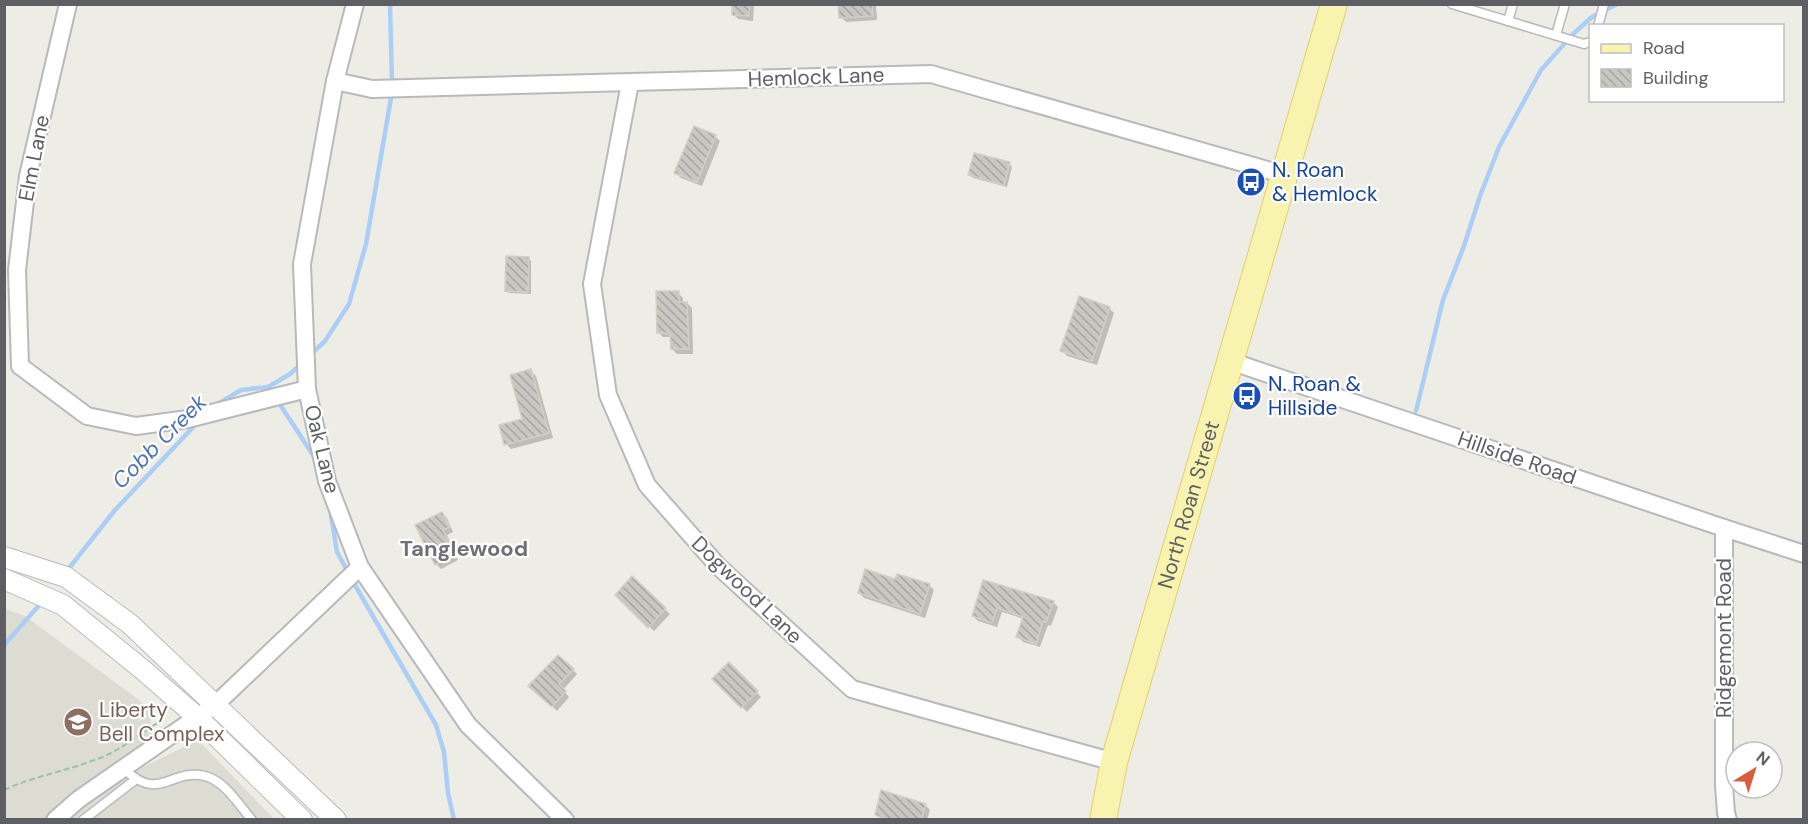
<svg xmlns="http://www.w3.org/2000/svg" width="1808" height="824" font-family="'DM Sans',sans-serif">
<style>
.education{fill:#dddcd3}
.shadow{fill:#0003}
.lines{fill:none;stroke-linecap:round;stroke-linejoin:round}
.stream{stroke:#abcef7;stroke-width:4.5}
.building{fill:url(#building-back-hatch);stroke:#d2cfc4;stroke-width:1.5}
.service-casing{stroke:#b7b9bd;stroke-width:11}
.minor-casing{stroke:#b7b9bd;stroke-width:20}
.tertiary-casing{stroke:#b7b9bd;stroke-width:22}
.primary-casing{stroke:#e5cf67;stroke-width:28}
.path{stroke:#9cc1ab;stroke-width:2;stroke-dasharray:6 3;stroke-linecap:butt}
.service{stroke:#fff;stroke-width:8}
.minor{stroke:#fff;stroke-width:16}
.tertiary{stroke:#fff;stroke-width:20}
.primary{stroke:#f8f4b0;stroke-width:26}
.labels{text-anchor:middle;stroke-width:4.5;stroke-linejoin:round;paint-order:stroke}
.street-label{font-size:21px;fill:#5d5f64;stroke:#fff}
.transit-label{font-size:21px;fill:#164399;stroke:#fff;text-anchor:start}
.education-label{font-size:21px;fill:#785e54;stroke:#fff;text-anchor:start}
.water-label{font-size:22px;font-style:italic;fill:#4d72b1;stroke:#fff}
.neighbourhood-label{font-size:22px;font-weight:bold;fill:#6e7176;stroke:#fff}
</style>
<defs>
<pattern id="building-back-hatch" width="6" height="6" patternUnits="userSpaceOnUse" patternTransform="scale(1.5)"><rect width="6" height="6" fill="#c9c7c2"/><path d="M-1 5l2 2M0 0l6 6M5-1l2 2" fill="none" stroke="#a6a5a1"/></pattern>
</defs>
<rect width="100%" height="100%" fill="#eeede5"/>
<!-- education -->
<g class="education">
<path d="M5 609 25 616 150 708 152 736 44 819 5 820Z"/>
<path d="M198 740 274 819 64 820 99 789Z"/>
</g>
<!-- shadow -->
<g class="shadow">
<path d="M734 4H754L753 21 738 19 733 14Z"/>
<path d="M840 4H876L877 20 846 22 841 17Z"/>
<path d="M695 128 716 137 720 141 702 186 681 178 676 173Z"/>
<path d="M1009 164 1012 167 1007 187 973 178 970 175Z"/>
<path d="M528 258 531 261V294L509 293 506 290Z"/>
<path d="M678 293 683 298V303H687L692 308 693 354H677L672 349 671 337H663L658 332Z"/>
<path d="M1109 308 1114 313 1097 365 1067 356 1062 351Z"/>
<path d="M531 371 536 376 553 438 511 449 506 444 524 420Z"/>
<path d="M442 513 447 518 453 532 447 535 458 560 441 569 436 564Z"/>
<path d="M632 578 670 614 654 631 617 595Z"/>
<path d="M896 580 929 585 934 590 925 618 864 598 859 593Z"/>
<path d="M984 581 1053 602 1058 607 1051 626 1048 625 1040 647 1023 642 1018 637 1024 619 1002 612 997 627 978 621 973 616Z"/>
<path d="M729 664 761 697 747 712 714 679Z"/>
<path d="M573 670 577 674 563 690 569 697 557 711 535 690Z"/>
<path d="M925 805 930 810 927 820 881 819 876 814Z"/>
</g>
<g class="lines">
<!-- stream -->
<g class="stream">
<path d="M390 4 392 84"/>
<path d="M309 356 325 341 349 304 366 244 392 92"/>
<path d="M277 400 315 458"/>
<path d="M216 405 241 390 268 387 290 374 301 364"/>
<path d="M1416 411 1443 300 1464 246 1480 196 1499 147 1541 70 1573 34 1592 17 1617 4"/>
<path d="M330 509 337 552 348 572"/>
<path d="M66 572 115 510 197 423"/>
<path d="M352 580 436 725 444 752 448 793 454 820"/>
<path d="M4 645 42 602"/>
</g>
</g>
<!-- building -->
<g class="building">
<path d="M732 4H750L749 16 732 15Z"/>
<path d="M838 4H872L873 16 839 18Z"/>
<path d="M694 126 716 135 697 182 674 173Z"/>
<path d="M974 153 1010 162 1004 185 968 175Z"/>
<path d="M506 256 529 257 528 292 505 291Z"/>
<path d="M656 291H679V302H687L689 349H671L670 333H657Z"/>
<path d="M1079 296 1110 307 1092 361 1060 351Z"/>
<path d="M531 369 549 433 504 445 499 425 522 419 510 375Z"/>
<path d="M442 512 450 527 443 530 455 555 435 565 415 525Z"/>
<path d="M865 569 895 579 897 574 930 584 920 614 858 593Z"/>
<path d="M632 576 666 608 648 628 615 595Z"/>
<path d="M983 580 1054 601 1046 622 1043 621 1036 644 1016 637 1023 617 997 608 992 623 972 616Z"/>
<path d="M558 655 574 669 559 684 566 691 552 707 528 686Z"/>
<path d="M729 662 758 691 741 708 712 679Z"/>
<path d="M881 790 926 804 921 820H889L875 815Z"/>
</g>
<g class="lines">
<!-- service casing -->
<g class="service-casing">
<g id="service">
<path d="M1452 4 1584 44 1590 42"/>
<path d="M1508 21 1513 4"/>
<path d="M1598 26 1604 4"/>
<path d="M1556 35 1565 4"/>
<path d="M123 768C160 804 169 768 205 776 225 781 239 805 252 820"/>
<path d="M83 820 135 780"/>
</g>
</g>
<!-- minor casing -->
<g class="minor-casing">
<g id="minor">
<path d="M68 4 28 176 17 270 20 366 87 416 136 426 188 419 307 389"/>
<path d="M355 4 335 81 302 264 307 389 327 481 360 567 468 725 565 820"/>
<path d="M335 81 372 89 931 74 1285 175"/>
<path d="M630 83 592 284 608 395 647 485 718 566 852 689 1114 762"/>
<path d="M1230 361 1724 528 1804 554"/>
<path d="M1724 528V786L1726 813 1728 820"/>
<path d="M55 820 79 799 216 704 360 567"/>
</g>
</g>
<!-- tertiary casing -->
<g class="tertiary-casing">
<g id="tertiary">
<path d="M4 557 66 577 130 624 336 820"/>
<path d="M4 579 63 605 143 670 197 717 302 820"/>
</g>
</g>
<!-- primary casing -->
<g class="primary-casing">
<g id="primary">
<path id="s1" d="M1103 820 1114 762 1334 4"/>
</g>
</g>
<!-- path -->
<path class="path" d="M4 790C34 776 67 771 97 759 121 751 139 733 161 721"/>
<!-- service -->
<use href="#service" class="service"/>
<!-- minor -->
<use href="#minor" class="minor"/>
<!-- tertiary -->
<use href="#tertiary" class="tertiary"/>
<!-- primary -->
<use href="#primary" class="primary"/>
</g>
<!-- icons -->
<defs>
<g id="bus-disc" transform="scale(1.5)"><circle r="9.5" fill="#1a4fb4" stroke="#fff"/><path d="M-5-6H5V4H4V6H2V4H-2V6H-4V4H-5ZM-3.5-4V0h7V-4ZM-3.5 1.2v1.5H-2V1.2ZM2 1.2v1.5H3.5V1.2Z" fill="#fff"/></g>
<g id="school-disc" transform="scale(1.5)"><circle r="9.5" fill="#8d6e63" stroke="#fff"/><path d="M0-5L7-2L0 1L-7-2ZM-4 1L0 2.5L4 1V4Q0 6-4 4Z" fill="#fff"/></g>
</defs>
<g fill-rule="evenodd">
<use href="#bus-disc" x="1251" y="182"/>
<use href="#bus-disc" x="1247" y="396"/>
<use href="#school-disc" x="78" y="722"/>
</g>
<g class="labels">
<!-- street labels -->
<g class="street-label">
<text transform="translate(816 77) rotate(-2)" y="7">Hemlock Lane</text>
<text transform="translate(34 158) rotate(-79)" y="7">Elm Lane</text>
<text transform="translate(322 449) rotate(76)" y="7">Oak Lane</text>
<text transform="translate(1517 458) rotate(19)" y="7">Hillside Road</text>
<text dy="7" stroke="none"><textPath href="#s1" startOffset="327">North Roan Street</textPath></text>
<text transform="translate(747 590) rotate(44)" y="7">Dogwood Lane</text>
<text transform="translate(1724 638) rotate(-90)" y="7">Ridgemont Road</text>
</g>
<!-- transit labels -->
<g class="transit-label">
<text x="1272" y="177">N. Roan<tspan x="1272" dy="24">&amp; Hemlock</tspan></text>
<text x="1268" y="391">N. Roan &amp;<tspan x="1268" dy="24">Hillside</tspan></text>
</g>
<!-- education labels -->
<g class="education-label">
<text x="99" y="717">Liberty<tspan x="99" dy="24">Bell Complex</tspan></text>
</g>
<!-- water labels -->
<g class="water-label">
<text transform="translate(159 441) rotate(-45)" y="8">Cobb Creek</text>
</g>
<!-- neighbourhood labels -->
<g class="neighbourhood-label">
<text x="464" y="556">Tanglewood</text>
</g>
</g>
<!-- border -->
<rect width="1808" height="824" fill="none" stroke="#5d5f64" stroke-width="12"/>
<!-- legend -->
<rect x="1589" y="24" width="195" height="78" fill="#ffffff" stroke="#bebfc1" stroke-width="1.5"/>
<rect x="1601" y="44" width="30" height="9" fill="#f8f4b0" stroke="#bebfc1" stroke-width="1.5"/>
<text x="1643" y="54" font-size="18" fill="#5d5f64">Road</text>
<rect x="1601" y="69" width="30" height="18" fill="url(#building-back-hatch)" stroke="#bebfc1" stroke-width="1.5"/>
<text x="1643" y="84" font-size="18" fill="#5d5f64">Building</text>
<!-- north arrow -->
<g transform="translate(1754 770) rotate(38)"><circle r="28" fill="#ffffff" stroke="#bebfc1" stroke-width="1.5"/>
<path d="M0-4.5L10 22L0 15L-10 22Z" fill="#da5c3f"/>
<text y="-9" font-size="16" font-weight="bold" text-anchor="middle" fill="#5d5f64">N</text>
</g>
</svg>
